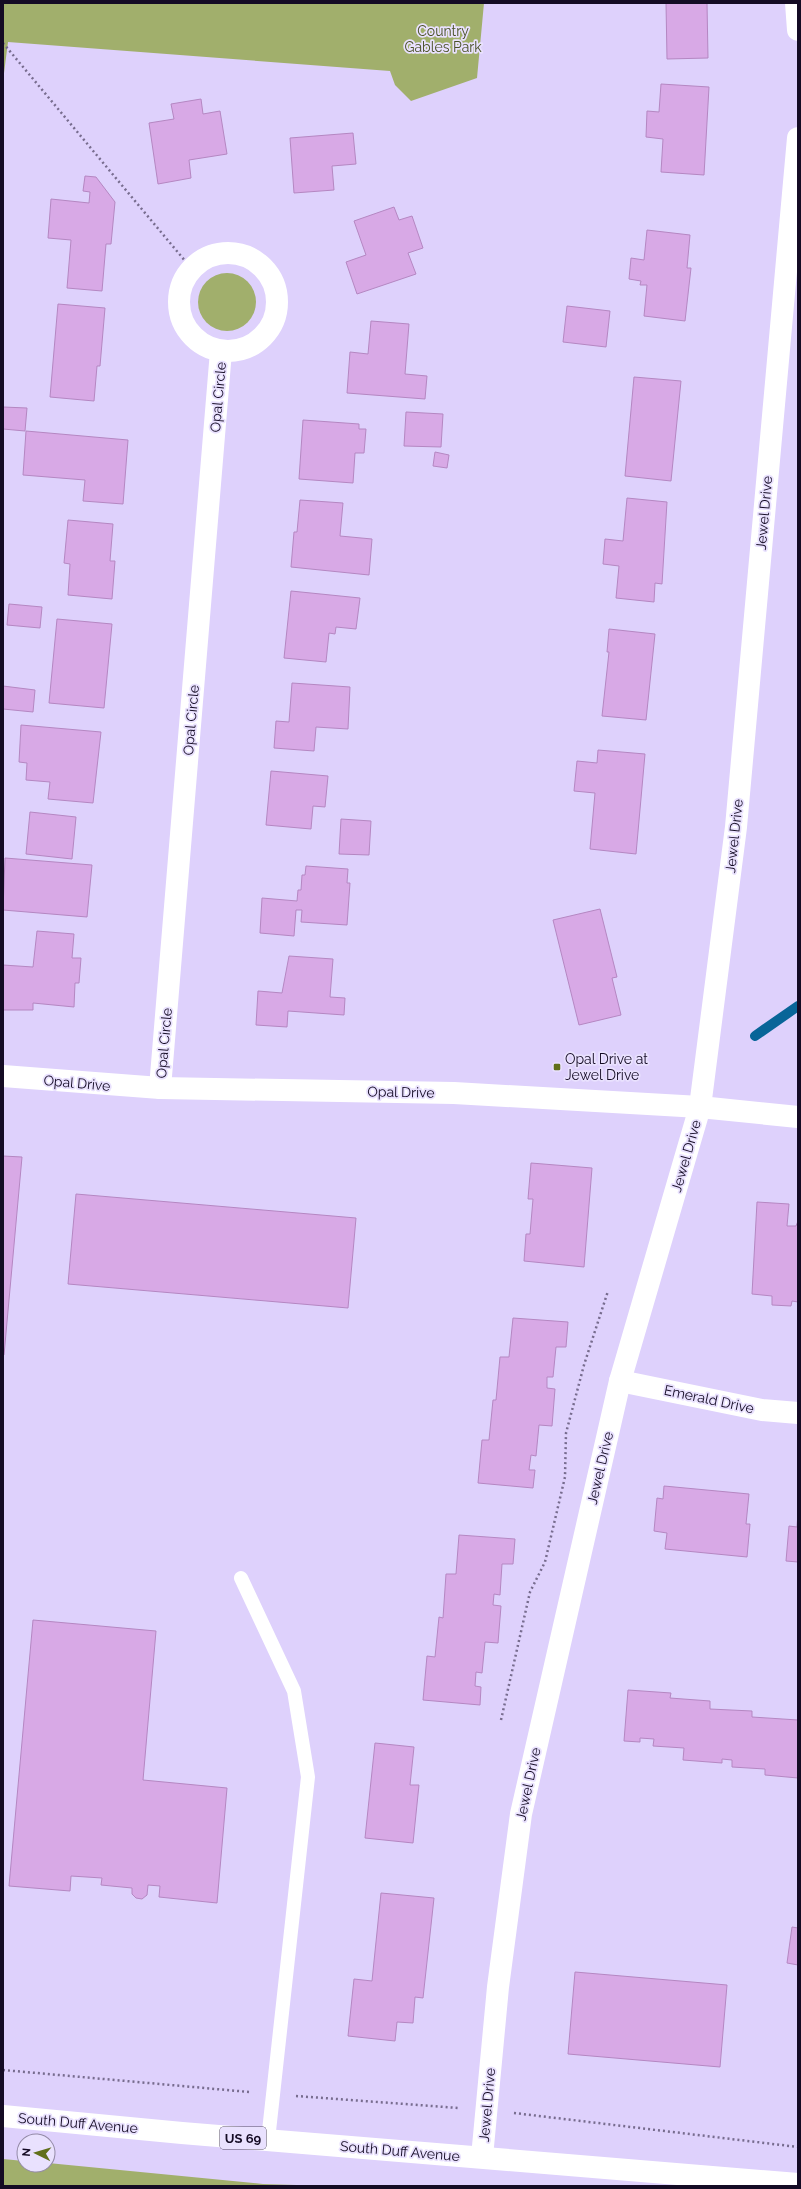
<svg xmlns="http://www.w3.org/2000/svg" width="801" height="2189" font-family="Raleway,sans-serif">
<style>
.green{fill:#a1af6c}
.lines{fill:none;stroke-linecap:round;stroke-linejoin:round}
.stream{stroke:#086598;stroke-width:10}
.building{fill:#d8a9e6;stroke:#b587c2}
.path{stroke:#776c8e;stroke-width:2.5;stroke-dasharray:2 3;stroke-linecap:butt}
.service{stroke:#fff;stroke-width:14}
.minor{stroke:#fff;stroke-width:22}
.primary{stroke:#fff;stroke-width:22}
.poi-dot{fill:#616f1a;stroke:#e9e1fe;stroke-width:1.5}
.labels{text-anchor:middle;stroke-width:3.5;stroke-linejoin:round;paint-order:stroke}
.shield{fill:#e9e1fe;stroke:#544b65;stroke-width:1}
.shield-label{font-size:13px;font-weight:bold;fill:#140b24}
.park-label{font-size:14px;fill:#485025;stroke:#e9e1fe}
.street-label{font-size:14px;fill:#140b24;stroke:#e9e1fe}
.poi-label{font-size:14px;fill:#140b24;stroke:#e9e1fe;text-anchor:start}
</style>
<rect width="100%" height="100%" fill="#ded1fc"/>
<!-- green -->
<g class="green">
<path d="M3 3H484L477 78 411 101 395 85 390 71 8 42 3 81Z"/>
<circle cx="227" cy="302" r="29"/>
<path d="M3 2159 24 2161V2165H48V2163L263 2184 330 2186H3Z"/>
</g>
<g class="lines">
<!-- stream -->
<path class="stream" d="M755 1036 798 1006"/>
</g>
<!-- building -->
<g class="building">
<path d="M666 3H707L708 58 667 59Z"/>
<path d="M661 84 709 87 704 175 661 172 663 139 646 137 647 111 659 112Z"/>
<path d="M201 99 203 114 220 111 227 154 189 160 191 178 158 184 149 123 174 119 171 104Z"/>
<path d="M353 133 356 164 332 166 334 190 294 193 290 138Z"/>
<path d="M85 176 96 177 115 202 111 244H106L102 291 67 288 71 240 48 238 51 199 89 203 90 192 83 191Z"/>
<path d="M394 207 399 220 412 216 423 248 408 253 416 274 357 294 346 262 366 255 354 221Z"/>
<path d="M647 230 690 235 687 268H691L685 321 644 316 647 285H640L641 281 629 279 631 258 644 260Z"/>
<path d="M58 304 105 308 100 366H97L94 401 50 397Z"/>
<path d="M567 306 610 311 606 347 563 342Z"/>
<path d="M371 321 409 324 405 374 427 376 425 399 347 393 350 352 368 354Z"/>
<path d="M634 377 681 381 671 481 625 476Z"/>
<path d="M3 407 27 408 25 431 3 429Z"/>
<path d="M406 412 443 414 441 447 404 446Z"/>
<path d="M303 420 359 424V429H366L364 453H355L353 483 299 479Z"/>
<path d="M26 431 128 440 123 504 83 501 85 480 23 475Z"/>
<path d="M435 452 449 455 447 468 433 466Z"/>
<path d="M627 498 667 502 662 584 655 583 654 602 616 598 619 566 603 564 605 539 623 541Z"/>
<path d="M300 500 343 503 340 536 372 539 369 575 291 567 294 532H297Z"/>
<path d="M68 520 113 524 110 561H115L112 599 68 595 70 564 64 563Z"/>
<path d="M291 591 360 598 356 629 336 627 335 634 329 633 326 662 284 658Z"/>
<path d="M9 604 42 607 40 628 7 625Z"/>
<path d="M57 619 112 624 104 708 49 703Z"/>
<path d="M609 629 655 634 646 720 602 716 609 652H607Z"/>
<path d="M292 683 350 687 348 729 316 727 314 751 274 748 276 721 289 722Z"/>
<path d="M3 686 35 690 33 712 3 709Z"/>
<path d="M21 725 101 732 93 803 48 799 50 782 26 780 27 763 19 762Z"/>
<path d="M598 750 645 754 636 854 590 849 595 793 574 791 577 761 597 763Z"/>
<path d="M271 771 328 776 325 807 313 806 311 829 266 825Z"/>
<path d="M30 812 76 817 72 859 26 854Z"/>
<path d="M341 819 371 821 369 855 339 854Z"/>
<path d="M5 858 92 865 87 917 3 910Z"/>
<path d="M306 866 348 869 347 883H350L347 925 301 922 302 910H296L294 936 260 933 262 898 297 901 298 890H301L302 875H305Z"/>
<path d="M600 909 617 977 612 978 621 1015 579 1025 553 920Z"/>
<path d="M37 931 74 934 72 958H81L79 983H75L74 1007 33 1003V1010H3V965L33 967Z"/>
<path d="M289 956 333 959 330 997 345 998 344 1015 288 1011 287 1027 256 1025 258 991 282 993Z"/>
<path d="M3 1156 22 1157 4 1355 3 1354Z"/>
<path d="M531 1163 592 1168 584 1267 524 1261 526 1234H530L533 1199H528Z"/>
<path d="M76 1194 356 1218 348 1308 68 1284Z"/>
<path d="M757 1202 789 1204 787 1226H796L798 1221V1302L792 1301 791 1306 772 1305V1296L752 1294Z"/>
<path d="M513 1318 568 1322 566 1347H556L553 1377H547V1388L555 1389 552 1426 539 1425 536 1456 531 1455 529 1470H535L533 1488 478 1483 482 1440H489L493 1400H496L500 1357H509Z"/>
<path d="M664 1486 749 1494 746 1524H750L747 1557 665 1549 667 1533 654 1531 657 1498 663 1499Z"/>
<path d="M798 1512V1562L786 1561 789 1526 797 1527Z"/>
<path d="M459 1535 515 1539 513 1564H502L500 1595 494 1594 493 1605 501 1606 498 1643 485 1642 482 1673 476 1672 475 1686 481 1687 480 1705 423 1700 427 1656 435 1657 439 1617 443 1618 446 1574H456Z"/>
<path d="M33 1620 156 1631 143 1780 227 1788 217 1903 159 1897 160 1886 148 1885 147 1895 142 1899 136 1898 132 1894V1888L101 1885 102 1878 71 1876 70 1891 9 1886Z"/>
<path d="M628 1690 671 1693 670 1698 710 1701V1709L752 1711V1717L798 1720V1778L765 1775V1769L732 1767V1760L722 1759V1763L683 1760 684 1748 653 1746 654 1739 640 1738V1742L624 1741Z"/>
<path d="M375 1743 414 1747 410 1785H419L413 1843 365 1838Z"/>
<path d="M381 1893 434 1898 423 1998 415 1997 413 2023 397 2022 395 2041 348 2036 354 1979 372 1981Z"/>
<path d="M792 1927 798 1928V1965L787 1963Z"/>
<path d="M575 1972 727 1985 720 2067 568 2054Z"/>
</g>
<g class="lines">
<!-- path -->
<g class="path">
<path d="M3 43 191 268"/>
<path d="M501 1720 530 1592 545 1562 565 1477 566 1433 584 1365 608 1291"/>
<path d="M3 2070 249 2092"/>
<path d="M296 2096 459 2108"/>
<path d="M514 2113 798 2147"/>
</g>
<!-- service -->
<path class="service" d="M241 1578 294 1691 308 1777 268 2140"/>
<!-- minor -->
<g class="minor">
<path d="M796 3 798 30"/>
<circle cx="228" cy="302" r="49"/>
<path d="M3 1076 160 1088 454 1093 700 1107 798 1117"/>
<path d="M160 1088 221 351"/>
<path d="M620 1381 762 1410 798 1413"/>
<path d="M482 2157 498 1987 521 1814 620 1381 700 1107 736 827 798 138"/>
</g>
<!-- primary -->
<path class="primary" d="M3 2116 182 2133 798 2184"/>
</g>
<!-- markers -->
<rect class="poi-dot" x="553" y="1063" width="8" height="8" rx="2"/>
<g class="labels">
<!-- shield labels -->
<rect class="shield" x="220" y="2127" width="46" height="22" rx="3"/>
<g class="shield-label">
<text x="243" y="2143">US 69</text>
</g>
<!-- park labels -->
<g class="park-label">
<text x="443" y="36">Country<tspan x="443" dy="16">Gables Park</tspan></text>
</g>
<!-- street labels -->
<g class="street-label">
<text transform="translate(218 397) rotate(-85)" y="5">Opal Circle</text>
<text transform="translate(764 513) rotate(-85)" y="5">Jewel Drive</text>
<text transform="translate(191 720) rotate(-85)" y="5">Opal Circle</text>
<text transform="translate(734 836) rotate(-84)" y="5">Jewel Drive</text>
<text transform="translate(164 1043) rotate(-85)" y="5">Opal Circle</text>
<text transform="translate(77 1083) rotate(5)" y="5">Opal Drive</text>
<text transform="translate(401 1092) rotate(1)" y="5">Opal Drive</text>
<text transform="translate(686 1156) rotate(-74)" y="5">Jewel Drive</text>
<text transform="translate(709 1399) rotate(12)" y="5">Emerald Drive</text>
<text transform="translate(600 1468) rotate(-77)" y="5">Jewel Drive</text>
<text transform="translate(528 1784) rotate(-78)" y="5">Jewel Drive</text>
<text transform="translate(487 2105) rotate(-85)" y="5">Jewel Drive</text>
<text transform="translate(78 2123) rotate(5)" y="5">South Duff Avenue</text>
<text transform="translate(400 2151) rotate(5)" y="5">South Duff Avenue</text>
</g>
<!-- poi labels -->
<g class="poi-label">
<text x="565" y="1064">Opal Drive at<tspan x="565" dy="16">Jewel Drive</tspan></text>
</g>
</g>
<!-- border -->
<rect width="801" height="2189" fill="none" stroke="#140b24" stroke-width="8"/>
<!-- north arrow -->
<g transform="translate(36 2153) rotate(275)"><circle r="19" fill="#e9e1fe" stroke="#948ba7"/>
<path d="M0-3L7 15L0 10L-7 15Z" fill="#616f1a"/>
<text y="-6" font-size="11" font-weight="bold" text-anchor="middle" fill="#140b24">N</text>
</g>
</svg>
